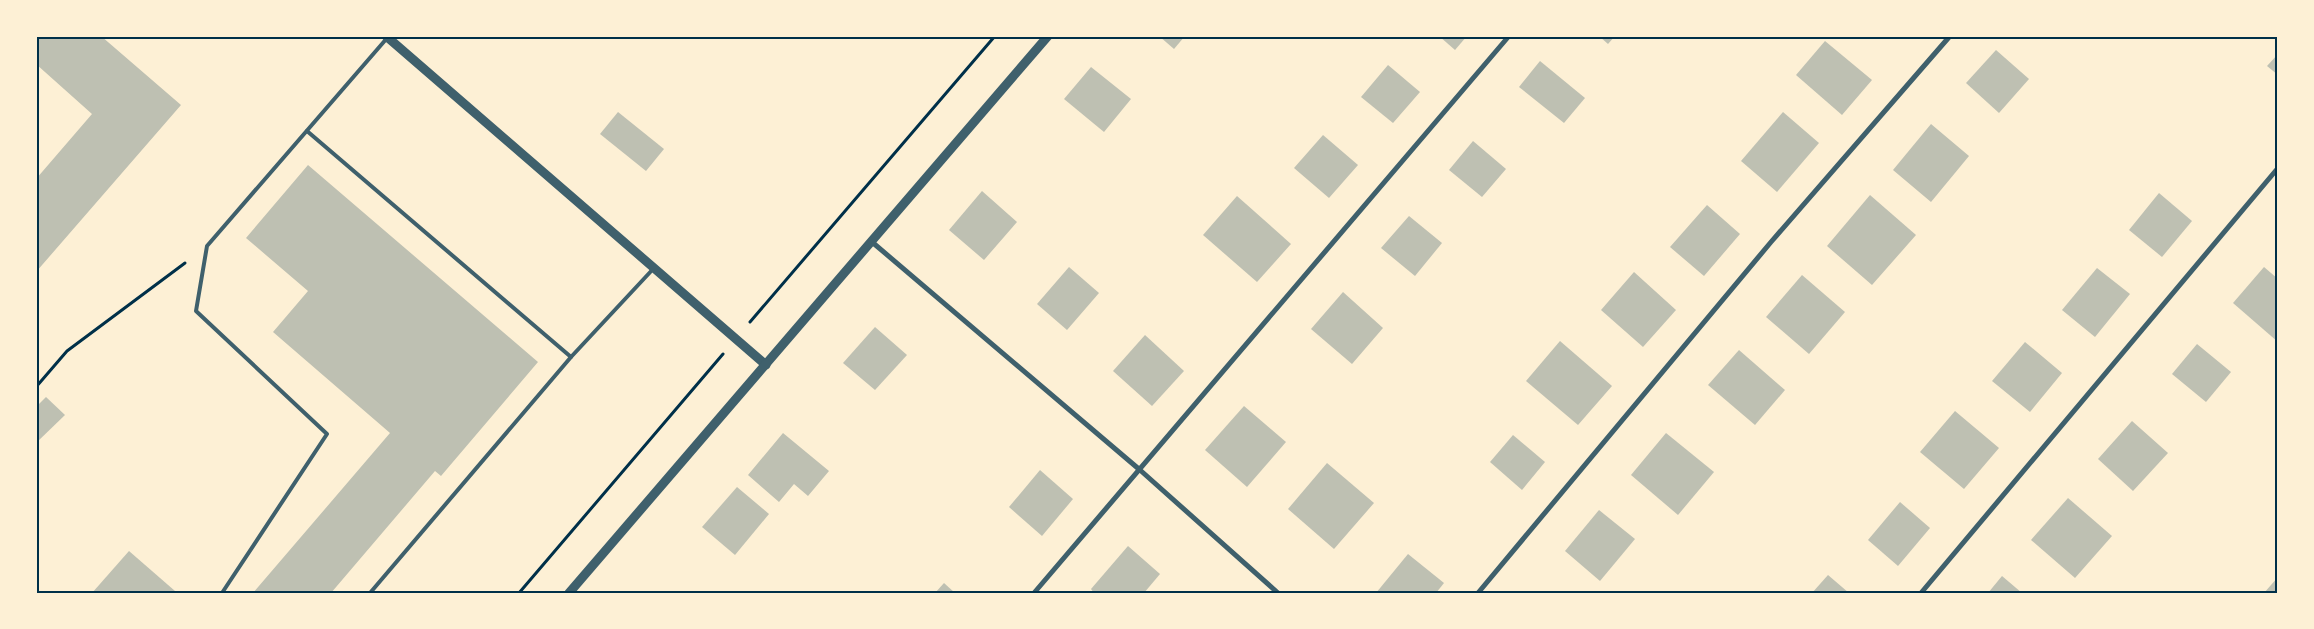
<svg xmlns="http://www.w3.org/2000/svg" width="2314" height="629" font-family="Lato,sans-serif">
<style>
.building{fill:#bec0b2}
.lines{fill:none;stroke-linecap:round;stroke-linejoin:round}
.path{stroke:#003049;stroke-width:3}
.service{stroke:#3f606c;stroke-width:4}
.minor{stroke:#3f606c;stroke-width:5}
.tertiary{stroke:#3f606c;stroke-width:9}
.neatline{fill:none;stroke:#003049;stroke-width:2}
</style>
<rect width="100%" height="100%" fill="#fdf0d5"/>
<!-- building -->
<g class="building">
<path d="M36 36H101L181 105 36 272V179L92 114 36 64Z"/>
<path d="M1159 36H1185L1174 49Z"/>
<path d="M1439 36H1467L1455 50Z"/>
<path d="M1599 36H1615L1608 44Z"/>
<path d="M1825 41 1872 80 1842 115 1796 75Z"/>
<path d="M1996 50 2029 79 1999 113 1966 83Z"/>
<path d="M2278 54V75L2267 66Z"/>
<path d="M1540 61 1585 98 1564 123 1519 87Z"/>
<path d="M1388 65 1420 92 1393 123 1361 97Z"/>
<path d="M1091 67 1131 99 1104 132 1064 99Z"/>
<path d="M618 112 664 149 646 171 600 134Z"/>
<path d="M1783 112 1819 143 1777 192 1741 161Z"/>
<path d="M1931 124 1969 156 1931 202 1893 170Z"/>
<path d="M1323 135 1358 165 1329 198 1294 168Z"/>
<path d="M1473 141 1506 169 1482 197 1449 170Z"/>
<path d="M308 165 538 362 441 476 435 471 331 593H253L390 433 273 332 308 291 246 238Z"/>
<path d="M982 191 1017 222 984 260 949 230Z"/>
<path d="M2159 193 2192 221 2162 257 2129 230Z"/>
<path d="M1870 195 1916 235 1872 285 1827 246Z"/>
<path d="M1237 196 1291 244 1257 282 1203 235Z"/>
<path d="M1707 205 1740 234 1704 276 1670 247Z"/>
<path d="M1409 216 1442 243 1415 276 1381 248Z"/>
<path d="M1069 267 1099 293 1067 330 1037 304Z"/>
<path d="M2264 267 2278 279V342L2233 303Z"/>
<path d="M2097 268 2130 294 2095 337 2062 310Z"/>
<path d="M1634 272 1676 310 1643 347 1601 310Z"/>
<path d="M1802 275 1845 312 1809 354 1766 317Z"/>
<path d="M1343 292 1383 328 1352 364 1311 329Z"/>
<path d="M875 327 907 355 875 390 843 363Z"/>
<path d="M1145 335 1184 371 1152 406 1113 371Z"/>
<path d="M1560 341 1612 386 1578 425 1526 381Z"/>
<path d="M2025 342 2062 373 2030 412 1992 381Z"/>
<path d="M2197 344 2231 372 2206 402 2172 374Z"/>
<path d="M1739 350 1785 390 1755 425 1708 385Z"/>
<path d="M46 397 65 415 36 443V407Z"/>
<path d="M1244 406 1286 442 1247 487 1205 450Z"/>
<path d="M1955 411 1999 448 1964 489 1920 452Z"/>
<path d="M2132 421 2168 453 2133 491 2098 459Z"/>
<path d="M783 433 829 471 808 496 794 484 779 502 748 475Z"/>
<path d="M1666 433 1714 472 1678 515 1631 475Z"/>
<path d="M1513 435 1545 462 1522 490 1490 462Z"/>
<path d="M1327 463 1374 503 1334 549 1288 509Z"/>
<path d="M1040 470 1073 499 1042 536 1009 507Z"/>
<path d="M737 487 769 514 735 555 702 527Z"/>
<path d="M2068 498 2112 536 2075 578 2031 540Z"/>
<path d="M1900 502 1930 528 1898 566 1868 540Z"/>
<path d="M1599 510 1635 539 1600 581 1565 551Z"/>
<path d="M1128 546 1160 574 1144 593H1094L1091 589Z"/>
<path d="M129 551 175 591 173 593H92Z"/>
<path d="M1408 554 1444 583 1436 593H1376Z"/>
<path d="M1828 575 1849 593H1812Z"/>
<path d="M2002 576 2022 593H1988Z"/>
<path d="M2278 577V593H2264Z"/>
<path d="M944 583 955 593H935Z"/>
</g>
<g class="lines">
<!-- path -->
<g class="path">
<path d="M750 322 995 36"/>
<path d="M36 387 67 351 185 263"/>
<path d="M519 593 723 354"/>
</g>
<!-- service -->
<g class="service">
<path d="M307 131 571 357"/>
<path d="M222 593 327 434 196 311 207 246 388 37"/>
<path d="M370 593 571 357 654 268"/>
</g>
<!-- minor -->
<g class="minor">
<path d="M872 242 1140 470 1278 593"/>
<path d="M1034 593 1509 36"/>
<path d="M1478 593 1771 242 1950 36"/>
<path d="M1921 593 2278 168"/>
</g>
<!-- tertiary -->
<g class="tertiary">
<path d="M386 36 766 365"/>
<path d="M569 593 1048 36"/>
</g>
</g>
<!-- border -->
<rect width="2314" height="629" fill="none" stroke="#fdf0d5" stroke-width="75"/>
<rect x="38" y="38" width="2238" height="554" class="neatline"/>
</svg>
